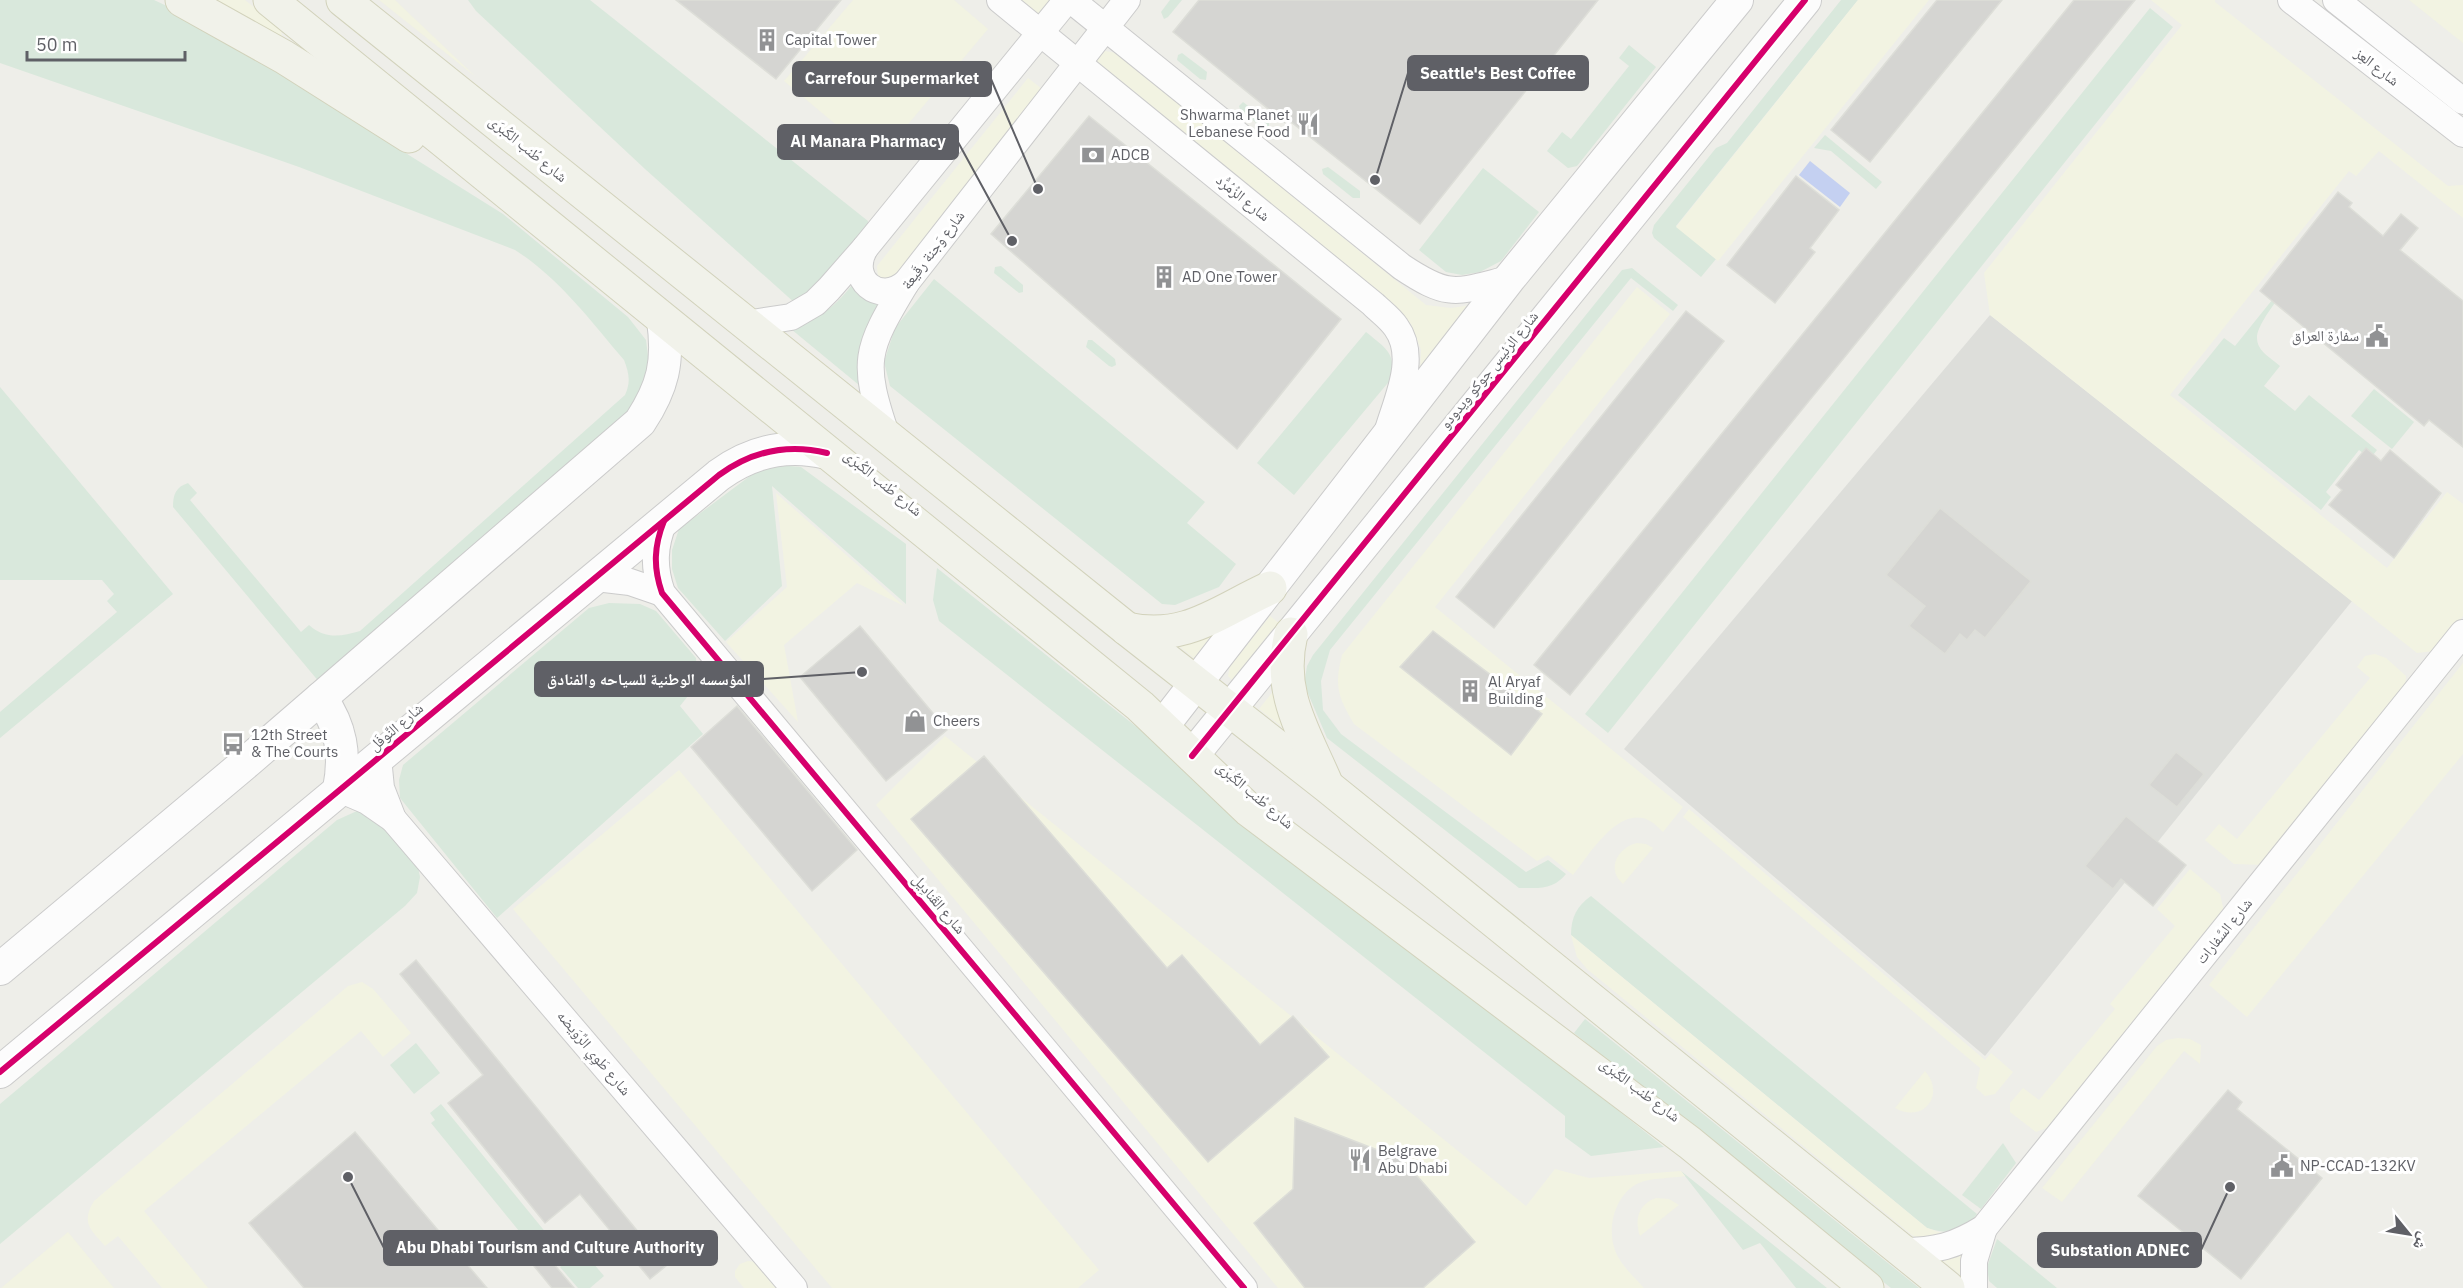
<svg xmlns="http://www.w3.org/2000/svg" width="2463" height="1288" font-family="'IBM Plex Sans','Noto Naskh Arabic',sans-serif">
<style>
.industrial{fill:#dddeda}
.green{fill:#d9e8dc}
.sand{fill:#f2f3e2}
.water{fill:#c4d0f1}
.building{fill:#d5d5d2;stroke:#ddded8;stroke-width:1.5}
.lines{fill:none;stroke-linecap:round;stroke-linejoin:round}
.minor-casing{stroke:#cbcbcb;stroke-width:28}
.tertiary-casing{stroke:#cbcbcb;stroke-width:34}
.primary-casing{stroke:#d2d2bb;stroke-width:35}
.minor{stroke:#fcfcfc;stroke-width:26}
.tertiary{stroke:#fcfcfc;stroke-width:32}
.primary{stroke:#f1f2ea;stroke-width:33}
.cycleway-casing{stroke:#fff;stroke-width:10}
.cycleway{stroke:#d6006c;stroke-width:6}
.labels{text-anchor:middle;stroke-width:6;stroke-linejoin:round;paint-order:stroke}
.poi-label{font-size:15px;fill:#5f6066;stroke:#fff;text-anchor:start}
.street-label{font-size:15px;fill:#5f6066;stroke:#fff}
.leader{fill:none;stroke:#5f6066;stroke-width:2}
.callout-dot{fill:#5f6066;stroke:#fff;stroke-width:2}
.callout{fill:#5f6066;stroke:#5f6066;stroke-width:2}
.callout-label{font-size:16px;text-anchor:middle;font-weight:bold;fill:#fff}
</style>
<rect width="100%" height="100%" fill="#eeeee9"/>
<!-- industrial -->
<path class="industrial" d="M1990 315 2352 601 1985 1056 1624 749Z"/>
<!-- green -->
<g class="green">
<path d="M0 0H154L261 50 380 137 503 214 628 317 646 340 649 364 635 410 320 683 173 507C173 494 176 487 188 483L197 493 190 500 301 632 309 625C325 639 340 637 360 631L625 395C631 382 629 373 624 360 590 320 559 278 515 250L299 167 0 63Z"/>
<path d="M468 0H590L868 221 869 232 796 304 645 169 476 11Z"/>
<path d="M1170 0H1182L1168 17 1164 19 1161 12Z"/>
<path d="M1841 0H1858L1676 226 1716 259 1701 277 1654 238 1652 233 1654 225 1716 148 1727 143Z"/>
<path d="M2150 8 2173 27 1608 733 1585 714Z"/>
<path d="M1629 45 1656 67 1577 166 1568 168 1547 151 1562 132 1571 139 1629 66 1619 58Z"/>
<path d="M1182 53 1207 72 1206 80 1200 79 1177 60 1178 55Z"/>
<path d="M1243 102 1269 122V129L1262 128 1240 109 1239 106Z"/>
<path d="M1825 135 1882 182 1876 189 1831 151 1814 148Z"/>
<path d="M1328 167 1360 191V198H1353L1323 174 1322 169Z"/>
<path d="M1483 168 1539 212 1501 261 1480 272 1462 275 1446 272 1419 250Z"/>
<path d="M2318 243 2322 246C2308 263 2256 319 2257 338 2257 351 2271 358 2280 366L2264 386 2295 411 2309 395 2377 450 2370 459 2359 450 2326 492 2331 497 2321 510 2178 395 2224 338 2235 346Z"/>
<path d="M1001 266 1023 285V292L1019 293 994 273 995 267Z"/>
<path d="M1632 268 1678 305 1673 311 1631 278 1330 650 1321 681 1323 710 1341 734 1526 872 1548 860 1566 874C1553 890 1539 888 1519 888L1327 738 1304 684 1307 666 1313 655 1622 270Z"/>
<path d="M860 275 883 301 865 390 791 329C824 317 839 303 860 275Z"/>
<path d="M934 279 1205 502 1187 523 1236 564 1219 587 1175 605 1162 604 890 386 884 362 895 328Z"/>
<path d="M1366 332C1384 347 1396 352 1392 378L1294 495 1257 463Z"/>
<path d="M1088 340H1092L1115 359 1116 365 1112 367 1109 366 1086 347Z"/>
<path d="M0 387 173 594 0 738V712L117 612 107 601 114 594 102 580H0Z"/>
<path d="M2374 389 2414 422 2392 449 2351 416Z"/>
<path d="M766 464 801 467 906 544V604L772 486 782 586 725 641 678 588 672 569V550L679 529Z"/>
<path d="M937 568 1664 1147 1591 1156 1565 1137V1116L939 621 933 600Z"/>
<path d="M609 603 640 604 656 611 696 658 697 674 692 691 680 706 703 734 497 918 400 798 399 780 403 765 589 608Z"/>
<path d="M357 811 379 818 417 862 420 877 417 893 405 906 0 1244V1104L337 820Z"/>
<path d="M1591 896 1977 1214C1963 1233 1949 1235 1927 1228L1571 935C1571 917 1577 906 1591 896Z"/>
<path d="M1585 1019 1919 1288H1891L1574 1033Z"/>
<path d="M416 1043 440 1073 414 1094 390 1065Z"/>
<path d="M441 1104 547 1234 532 1247 431 1123 435 1120 430 1113Z"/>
<path d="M2003 1143 2016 1163 1981 1209 1962 1195Z"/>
<path d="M1681 1171 1827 1288H1796L1760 1243 1743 1250Z"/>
<path d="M1997 1239 2057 1288H1997L1989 1281 1987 1267Z"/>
<path d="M581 1249 604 1276 590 1288H578L560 1267Z"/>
</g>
<!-- sand -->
<g class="sand">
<path d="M182 0H245L281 29 284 57Z"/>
<path d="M379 0H395L476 77Z"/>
<path d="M853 0H954L988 29 878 160 784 81Z"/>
<path d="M1014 0H1052L1047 22Z"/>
<path d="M1858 0H1929L1718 261 1676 227Z"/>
<path d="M2151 0H2215V2L2448 186 2463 185V218L2379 151 2356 176 2349 171 2170 395 2387 568 2447 492 2463 504V616L2434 651 2417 653 1990 315 1984 273 2182 25Z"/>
<path d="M2409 0H2463V43Z"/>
<path d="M1105 51 1116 53 1426 305 1451 308 1478 304 1420 375 1421 350 1411 324 1100 71 1096 61Z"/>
<path d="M1028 78 1046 92 897 279 887 282 878 277 877 266Z"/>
<path d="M1637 287 1670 314 1435 607 1683 807 1663 832C1659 828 1653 822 1648 820 1618 806 1589 855 1573 875L1548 855 1537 861 1354 724C1338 696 1334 687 1342 655Z"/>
<path d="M776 493 904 606 857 583 784 645 798 722 726 642 787 587Z"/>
<path d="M1270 616 1284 627 1237 681 1232 680 1228 676 1230 666Z"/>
<path d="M1244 617 1205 667 1170 639Z"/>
<path d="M2375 654 2386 658 2406 676 2405 692 2265 865 2234 864 2205 840 2219 824 2237 839 2370 678 2357 667 2365 656Z"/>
<path d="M2463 663V754L2247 1017 2209 985Z"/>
<path d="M1283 679 1305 745 1259 709Z"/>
<path d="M945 736 1526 1206 1555 1169 1589 1178 1681 1171 1685 1176C1673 1178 1650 1178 1639 1183 1612 1195 1604 1237 1620 1260 1626 1270 1636 1279 1644 1288H1278L876 805Z"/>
<path d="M679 770 1099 1270 1078 1288H832L513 909Z"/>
<path d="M1689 809 1985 1060 1991 1053 2013 1072 1995 1094 1985 1096 1976 1088 1980 1068 1683 817Z"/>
<path d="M1637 843 1646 844 1653 848 1623 884C1606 869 1617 848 1637 843Z"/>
<path d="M2190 869 2220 894 2225 916 2059 1123 2036 1132 2010 1112V1103L2023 1088 2039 1100 2115 1009 2110 1004 2175 926 2157 909Z"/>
<path d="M1571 935 1927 1228 1945 1234 1923 1241 1912 1235 1587 969 1577 957Z"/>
<path d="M362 982 373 989 411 1033 383 1057 361 1031 144 1211 208 1288H162L118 1236 105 1246C90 1229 81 1223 94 1201L348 986Z"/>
<path d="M2178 1038 2190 1039 2201 1045 2200 1064 2184 1051 2062 1202 2042 1188 2157 1046 2166 1040Z"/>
<path d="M1925 1071C1946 1095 1923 1124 1895 1108Z"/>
<path d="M1656 1198 1669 1199 1679 1205 1640 1236C1634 1218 1639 1204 1656 1198Z"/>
<path d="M68 1232 114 1288H1Z"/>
<path d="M1979 1244 1972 1284 1937 1256Z"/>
<path d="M748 1261 757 1262 778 1288H744L735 1277V1271L740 1264Z"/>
</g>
<!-- water -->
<path class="water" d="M1810 161 1850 193 1840 207 1799 175Z"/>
<!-- building -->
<g class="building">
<path d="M676 0H841L776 79Z"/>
<path d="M1199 0H1598L1420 224 1291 122 1288 125 1173 32Z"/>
<path d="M1937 0H2002L1870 162 1831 130Z"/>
<path d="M2074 0H2135L1570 695 1534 665Z"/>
<path d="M1089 116 1341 319 1237 449 991 234Z"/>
<path d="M1796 176 1839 210 1810 248 1815 252 1775 303 1727 265Z"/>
<path d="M2338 192 2352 203 2349 207 2383 236 2401 214 2418 228 2400 250 2463 301V447L2429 420 2424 426 2260 291Z"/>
<path d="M1686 311 1724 341 1494 628 1456 597Z"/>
<path d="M2366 448 2381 461 2390 450 2441 493 2394 558 2329 505 2342 490 2336 485Z"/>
<path d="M1940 508 2031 581 1985 638 1975 630 1967 640 1960 634 1945 654 1909 626 1925 606 1886 575Z"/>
<path d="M860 626 947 730 886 781 800 677Z"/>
<path d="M1433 631 1542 714 1511 755 1400 667Z"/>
<path d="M737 706 857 850 812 891 691 747Z"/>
<path d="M2176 752 2204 774 2177 807 2149 785Z"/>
<path d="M984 756 1167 968 1182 955 1260 1045 1293 1016 1329 1057 1208 1162 911 819Z"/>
<path d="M2126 816 2186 865 2153 906 2121 879 2113 889 2085 866Z"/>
<path d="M416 960 666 1266 650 1279 580 1194 545 1223 448 1103 483 1075 400 974Z"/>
<path d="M2228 1090 2242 1102 2237 1109 2322 1178 2241 1279 2138 1196Z"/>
<path d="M1295 1118 1403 1160 1475 1242 1423 1288H1305L1254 1223 1293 1189Z"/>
<path d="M355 1132 487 1288H304L249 1223Z"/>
<path d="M537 1244 574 1288H552L525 1255Z"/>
</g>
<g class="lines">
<!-- minor casing -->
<g class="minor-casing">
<g id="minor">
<path d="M1000 0 1373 304C1380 311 1390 318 1396 327 1418 357 1397 399 1388 430"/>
<path d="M1071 0 1402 267C1450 299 1456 292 1509 279"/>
<path d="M2291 0 2463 134"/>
<path d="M2336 0 2463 101"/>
<path d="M865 248C847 279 879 306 906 283"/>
<path d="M746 324 791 317 815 303 829 289 865 248 1067 0"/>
<path d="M887 437C861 361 865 351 906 283L1127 0"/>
<path d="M664 521C654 546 653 567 662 593L1244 1288"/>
<path d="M596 578 630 582 662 593"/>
<path d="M378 758 381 788 393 819"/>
<path d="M339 789 367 801 393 819 794 1288"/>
<path d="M1902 1251C1936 1251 1955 1246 1984 1228L2463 633"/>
<path d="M1974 1288V1261L1984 1228"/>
</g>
</g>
<!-- tertiary casing -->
<g class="tertiary-casing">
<g id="tertiary">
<path d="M321 698C341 727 346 754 339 789"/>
<path d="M1162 727 1509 279 1737 0"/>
<path d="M1192 756 1805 0"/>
<path d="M0 969 248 761 640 422C663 387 669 362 663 320"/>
<path d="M0 1072 719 475C752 451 787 443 827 453"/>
</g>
</g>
<!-- primary casing -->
<g class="primary-casing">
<g id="primary">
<path d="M182 0 284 57 409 136"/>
<path d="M270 0 1140 706 1249 810 1690 1143 1867 1288"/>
<path d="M343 0 1127 629 1327 786 1948 1288"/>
<path d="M1127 629C1186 642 1219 611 1270 588"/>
<path d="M1291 634C1277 692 1303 730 1325 781"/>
</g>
</g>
<!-- minor -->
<use href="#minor" class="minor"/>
<!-- tertiary -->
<use href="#tertiary" class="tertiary"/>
<!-- primary -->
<use href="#primary" class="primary"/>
<!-- cycleway casing -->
<g class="cycleway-casing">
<g id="cycleway">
<path d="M664 521C654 546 653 567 662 593L1244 1288"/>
<path d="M1192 756 1805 0"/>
<path d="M0 1072 719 475C752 451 787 443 827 453"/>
</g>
</g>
<!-- cycleway -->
<use href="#cycleway" class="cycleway"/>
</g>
<!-- icons -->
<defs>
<g id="building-bare" transform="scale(1.8)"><path d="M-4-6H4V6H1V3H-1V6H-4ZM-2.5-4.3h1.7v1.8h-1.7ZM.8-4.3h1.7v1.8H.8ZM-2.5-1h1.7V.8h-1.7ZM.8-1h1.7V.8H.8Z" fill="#919294" stroke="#fff" stroke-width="2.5" paint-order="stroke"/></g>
<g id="restaurant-bare" transform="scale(1.8)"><path d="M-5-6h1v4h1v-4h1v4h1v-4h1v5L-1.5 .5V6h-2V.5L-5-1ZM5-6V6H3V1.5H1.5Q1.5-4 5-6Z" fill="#919294" stroke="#fff" stroke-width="2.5" paint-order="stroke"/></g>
<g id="bank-bare" transform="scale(1.8)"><path d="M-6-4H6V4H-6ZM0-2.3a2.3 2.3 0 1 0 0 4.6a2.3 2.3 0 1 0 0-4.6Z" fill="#919294" stroke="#fff" stroke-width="2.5" paint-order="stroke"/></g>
<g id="civic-bare" transform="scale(1.8)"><path d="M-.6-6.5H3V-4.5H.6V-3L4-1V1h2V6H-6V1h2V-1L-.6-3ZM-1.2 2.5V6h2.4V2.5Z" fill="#919294" stroke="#fff" stroke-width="2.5" paint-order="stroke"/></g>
<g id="shop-bare" transform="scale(1.8)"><path d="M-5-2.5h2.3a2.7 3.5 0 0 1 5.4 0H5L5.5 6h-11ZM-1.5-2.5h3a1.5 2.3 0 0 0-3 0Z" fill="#919294" stroke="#fff" stroke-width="2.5" paint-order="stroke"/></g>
<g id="bus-bare" transform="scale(1.8)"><path d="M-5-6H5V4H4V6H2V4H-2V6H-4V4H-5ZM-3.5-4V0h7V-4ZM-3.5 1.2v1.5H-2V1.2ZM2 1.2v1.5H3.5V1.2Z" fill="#919294" stroke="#fff" stroke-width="2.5" paint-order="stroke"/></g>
</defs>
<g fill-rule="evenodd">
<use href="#building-bare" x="767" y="40"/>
<use href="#restaurant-bare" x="1308" y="124"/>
<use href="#bank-bare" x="1093" y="155"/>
<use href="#building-bare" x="1164" y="277"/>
<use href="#civic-bare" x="2377" y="336"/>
<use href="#building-bare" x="1470" y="691"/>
<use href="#shop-bare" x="915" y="721"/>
<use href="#bus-bare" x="233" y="744"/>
<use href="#restaurant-bare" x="1360" y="1160"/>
<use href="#civic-bare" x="2282" y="1166"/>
</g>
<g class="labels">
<!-- poi labels -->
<g class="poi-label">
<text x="785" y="45">Capital Tower</text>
<text x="1290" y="120" text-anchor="end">Shwarma Planet<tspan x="1290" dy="17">Lebanese Food</tspan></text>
<text x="1111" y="160">ADCB</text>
<text x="1182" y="282">AD One Tower</text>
<text x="2359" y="341" text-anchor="end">سفارة العراق</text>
<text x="1488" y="687">Al Aryaf<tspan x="1488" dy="17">Building</tspan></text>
<text x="933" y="726">Cheers</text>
<text x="251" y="740">12th Street<tspan x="251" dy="17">&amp; The Courts</tspan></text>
<text x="1378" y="1156">Belgrave<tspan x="1378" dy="17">Abu Dhabi</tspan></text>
<text x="2300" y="1171">NP-CCAD-132KV</text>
</g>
<!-- street labels -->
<g class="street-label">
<text transform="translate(2377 67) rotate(38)" y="5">شارع العِز</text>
<text transform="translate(528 149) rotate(39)" y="5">شارع طُنب الكُبرَى</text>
<text transform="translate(1243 198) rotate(39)" y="5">شارع الزُمُرُّد</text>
<text transform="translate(933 250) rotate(-53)" y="5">شارع وَجنة رقَيعة</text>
<text transform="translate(1489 370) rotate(-51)" y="5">شارع الرئيس جوكو ويدودو</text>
<text transform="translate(883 483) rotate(39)" y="5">شارع طُنب الكُبرَى</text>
<text transform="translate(396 727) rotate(-40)" y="5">شارع النَّوفَل</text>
<text transform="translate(1255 795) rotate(40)" y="5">شارع طُنب الكُبرَى</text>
<text transform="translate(939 904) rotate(50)" y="5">شارع القَنادِيل</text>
<text transform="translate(2224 931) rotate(-51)" y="5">شارع السَّفارات</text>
<text transform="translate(594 1053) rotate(50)" y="5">شارع طَوِي الرِّوَيضه</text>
<text transform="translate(1640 1090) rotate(37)" y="5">شارع طُنب الكُبرَى</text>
</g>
</g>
<!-- callouts -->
<path class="leader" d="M1375 180L1408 73M1038 189L991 79M1012 241L958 142M862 672L763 679M348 1177L384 1248M2230 1187L2201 1250"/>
<g class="callout-dot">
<circle cx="1375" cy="180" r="6"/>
<circle cx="1038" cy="189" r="6"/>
<circle cx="1012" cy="241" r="6"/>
<circle cx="862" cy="672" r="6"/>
<circle cx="348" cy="1177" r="6"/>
<circle cx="2230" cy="1187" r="6"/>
</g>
<g class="callout">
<rect x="1408" y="56" width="180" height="34" rx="6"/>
<rect x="793" y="62" width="198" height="34" rx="6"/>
<rect x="778" y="125" width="180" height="34" rx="6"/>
<rect x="535" y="662" width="228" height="34" rx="6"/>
<rect x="384" y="1231" width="333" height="34" rx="6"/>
<rect x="2038" y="1233" width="163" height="34" rx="6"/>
</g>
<g class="callout-label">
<text x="1498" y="79">Seattle's Best Coffee</text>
<text x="892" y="84">Carrefour Supermarket</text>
<text x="868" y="147">Al Manara Pharmacy</text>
<text x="649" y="685">المؤسسه الوطنية للسياحه والفنادق</text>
<text x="550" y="1253">Abu Dhabi Tourism and Culture Authority</text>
<text x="2120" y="1256">Substation ADNEC</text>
</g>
<!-- north arrow -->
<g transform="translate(2409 1234) rotate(120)" stroke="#ffffff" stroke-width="4.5" paint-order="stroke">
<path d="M0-4.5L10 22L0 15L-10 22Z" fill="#5f6066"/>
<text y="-9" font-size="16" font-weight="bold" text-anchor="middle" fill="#5f6066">ش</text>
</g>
<!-- scale -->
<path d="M27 51v9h158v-9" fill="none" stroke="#5f6066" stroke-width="3"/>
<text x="36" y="51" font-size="18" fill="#5f6066" stroke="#ffffff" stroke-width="4.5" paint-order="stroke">50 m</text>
</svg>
